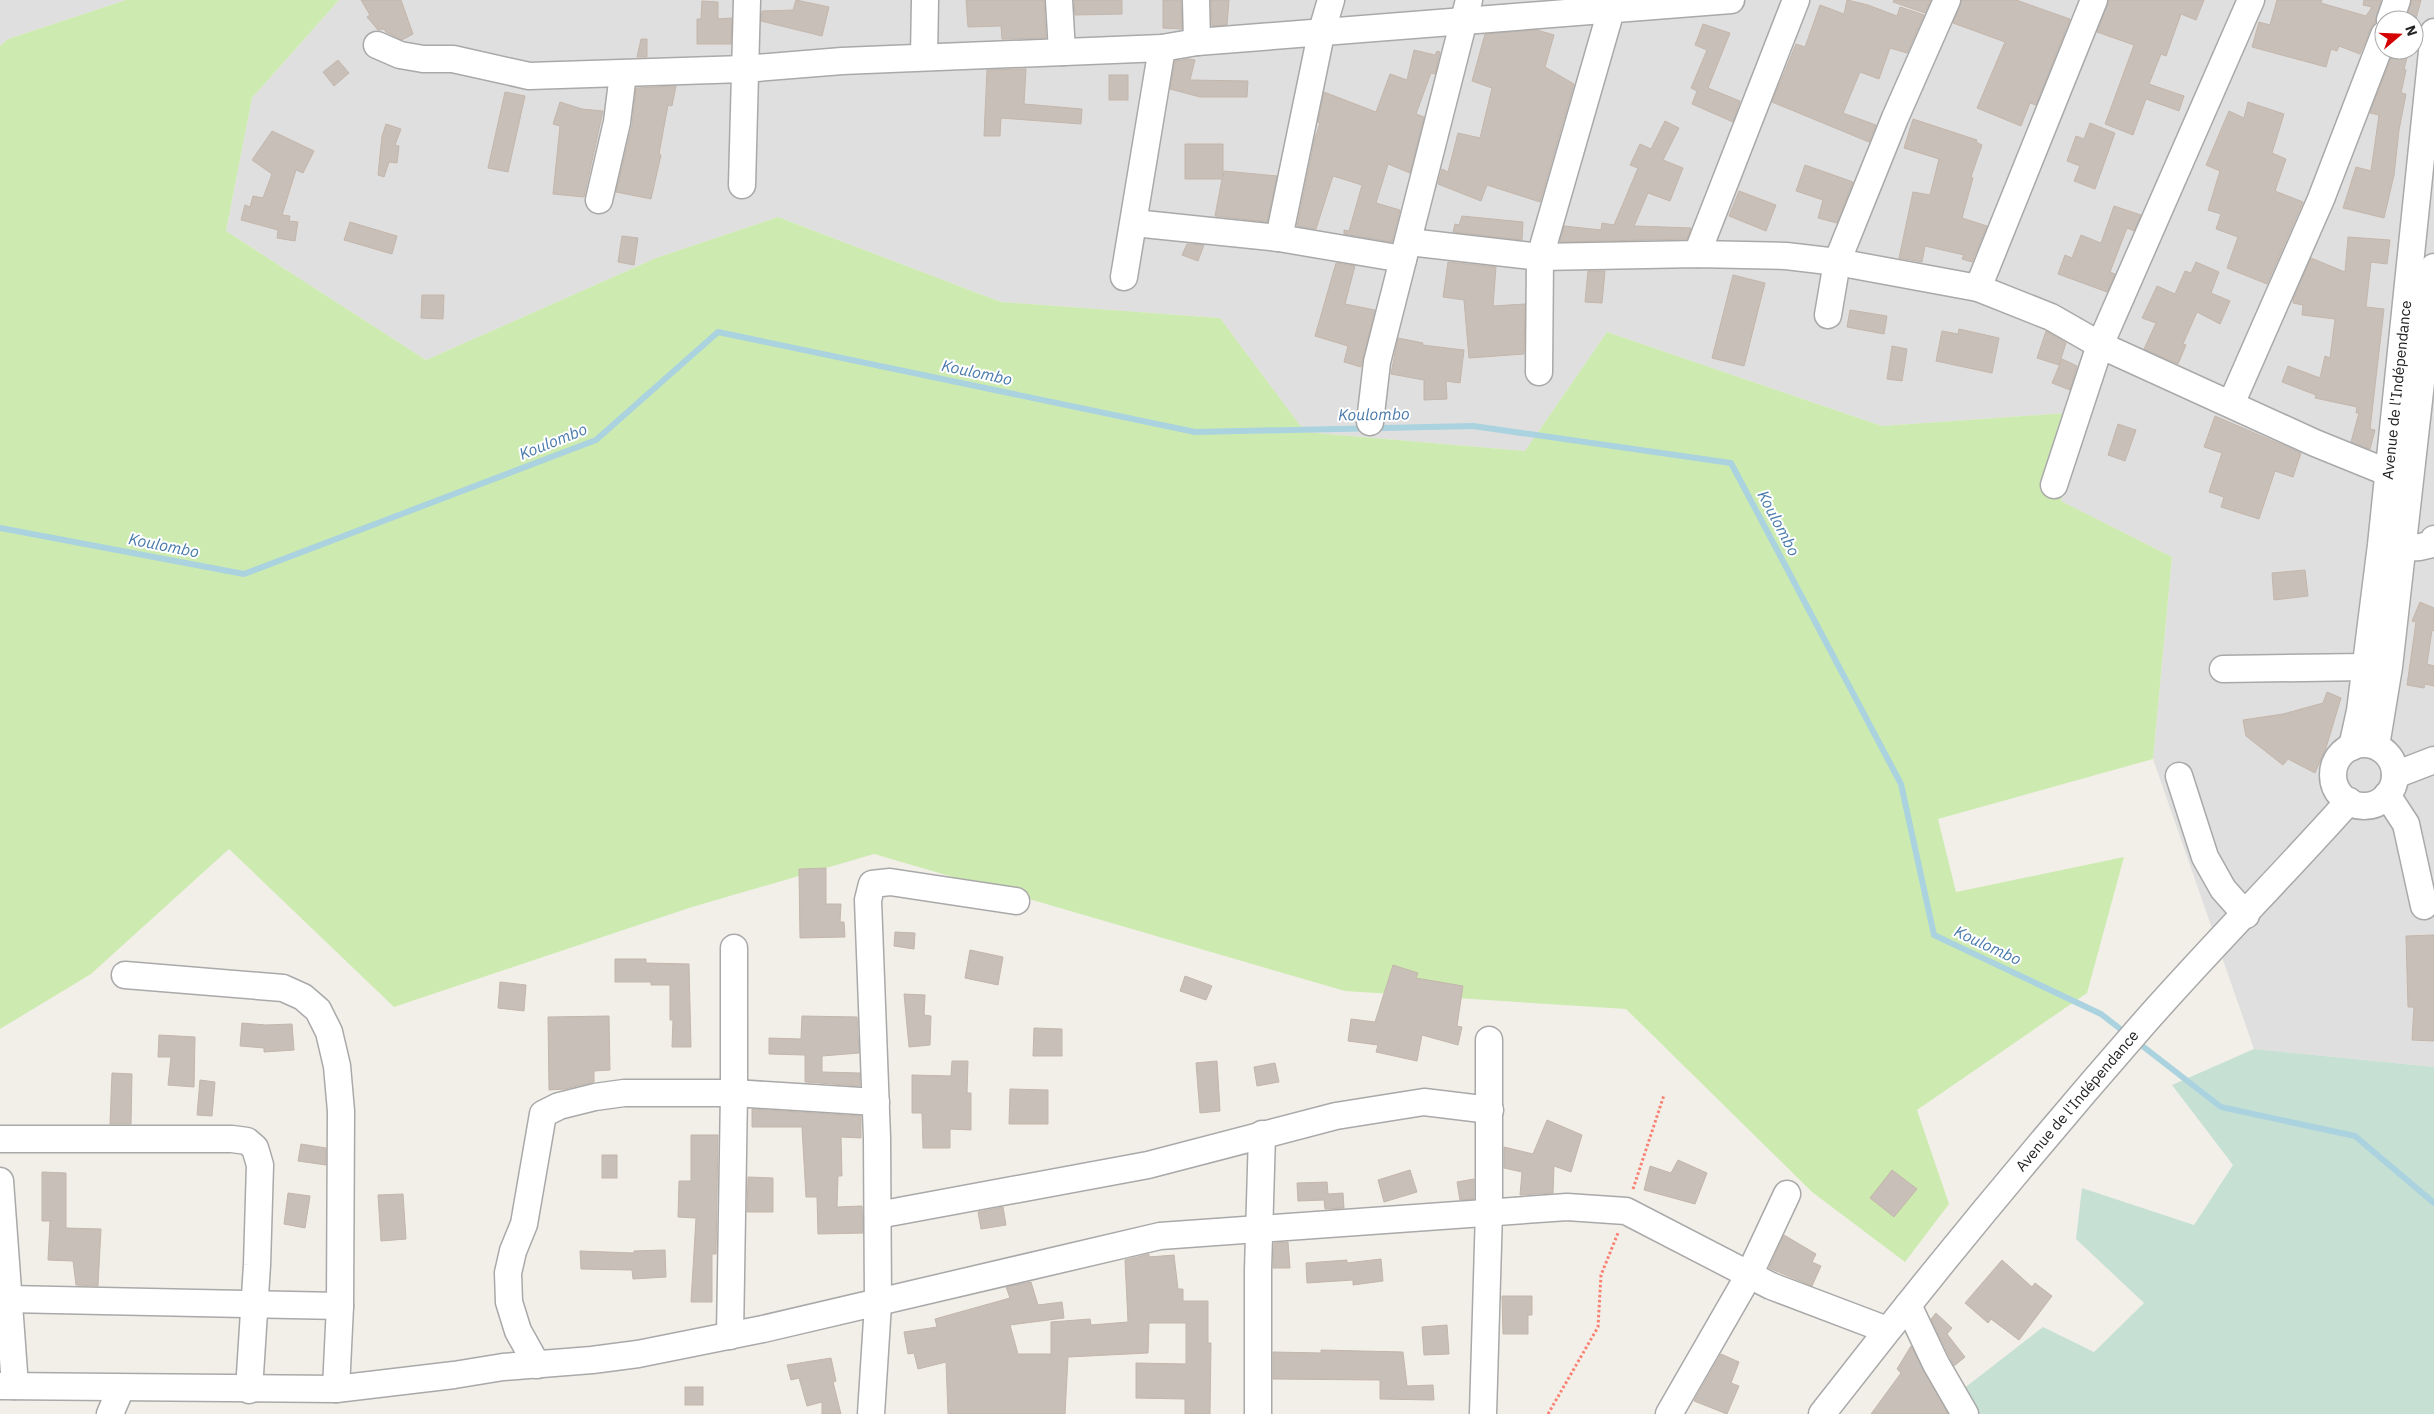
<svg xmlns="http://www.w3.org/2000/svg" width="2434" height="1414" font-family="'IBM Plex Sans',sans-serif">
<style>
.residential{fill:#e0dfdf;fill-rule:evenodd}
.grass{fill:#cdebb0}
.wetland{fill:#c6e0d4}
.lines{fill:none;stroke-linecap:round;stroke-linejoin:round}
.stream{stroke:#aad3df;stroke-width:6}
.building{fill:#c7bfb8;stroke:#c4b6ab}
.minor-casing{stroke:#a9a9a9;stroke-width:29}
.path{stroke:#fa8072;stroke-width:3;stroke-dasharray:2.5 2.5;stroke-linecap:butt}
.minor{stroke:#fff;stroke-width:26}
.labels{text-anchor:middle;stroke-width:4;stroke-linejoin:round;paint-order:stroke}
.street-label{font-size:15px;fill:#222;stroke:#fff}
.water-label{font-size:16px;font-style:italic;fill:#4a7aab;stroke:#fff}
</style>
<rect width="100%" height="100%" fill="#f2efe9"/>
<!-- residential -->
<g class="residential">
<path d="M0 0H126L8 39 0 46Z"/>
<path d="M339 0H2434V1067L2254 1049 2153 759 2172 557 2060 501 2081 412 1882 426 1607 332 1525 451 1305 432 1220 318 1001 302 778 217 656 258 426 360 226 231 252 98ZM2384 20H2414V50H2384Z"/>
</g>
<!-- grass -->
<path class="grass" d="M126 0H339L252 98 226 231 426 360 656 258 778 217 1001 302 1220 318 1305 432 1525 451 1607 332 1882 426 2081 412 2061 501 2172 557 2153 759 1938 819 1956 892 2124 857 2087 993 1917 1110 1949 1204 1905 1262 1812 1192 1626 1009 1345 991 874 854 689 908 394 1007 229 849 91 974 0 1029V46L8 39Z"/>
<!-- wetland -->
<path class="wetland" d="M2254 1049 2434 1067V1414H1931L2043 1327 2094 1352 2144 1303 2076 1239 2082 1188 2194 1225 2233 1165 2172 1085Z"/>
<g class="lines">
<!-- stream -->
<g class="stream">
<path d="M0 528 244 574 596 440 718 332 1195 432 1473 426 1731 463 1901 784 1934 935 2101 1014 2128 1035"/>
<path d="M2136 1041 2221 1107 2355 1136 2434 1203"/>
</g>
</g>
<!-- building -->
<g class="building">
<path d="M361 0H401L413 34 402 40 386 32 384 29 378 30 367 17 370 15Z"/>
<path d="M796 0 829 7 822 36 761 21 762 11 793 10Z"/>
<path d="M966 0H1044L1046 38 1002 39 1001 26 968 27Z"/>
<path d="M1074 0H1122V14L1075 15Z"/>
<path d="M1163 0H1181L1182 29 1163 28Z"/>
<path d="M1211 0H1229L1227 25 1212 26Z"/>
<path d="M1847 0 1868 5 1897 16 1900 7 1924 15 1907 53 1890 48 1879 79 1860 72 1843 113 1876 125 1869 142 1772 102 1796 44 1805 47 1820 5 1844 14Z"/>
<path d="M1894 0H1931L1925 13 1893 2Z"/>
<path d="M1962 0H2016L2070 19 2036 105 2030 103 2021 126 1977 108 2005 42 1953 23Z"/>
<path d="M2109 0H2204L2196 20 2181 14 2166 56 2161 54 2149 84 2184 96 2179 111 2146 99 2133 135 2105 124 2134 45 2097 32Z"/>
<path d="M2277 0H2322L2321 3 2366 16 2372 7 2363 5 2364 0H2381L2375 23 2370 30 2360 54 2339 46 2337 51 2331 49 2326 67 2252 47 2259 22 2270 25Z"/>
<path d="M2412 0H2421L2416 19 2407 17Z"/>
<path d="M702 1 718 2V19L732 18 731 44H697V19H701Z"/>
<path d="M1703 24 1730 33 1708 88 1740 101 1733 122 1692 104 1697 91 1691 88 1707 50 1695 45Z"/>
<path d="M1537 30 1554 35 1545 67 1574 84 1540 202 1487 185 1481 201 1438 184 1442 169 1448 172 1458 133 1480 138 1492 88 1472 81 1485 34Z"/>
<path d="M641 39H647V57H637Z"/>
<path d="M1414 50 1435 55 1437 51 1440 52 1435 74 1431 73 1416 114 1424 117 1410 173 1388 164 1376 203 1400 210 1392 242 1344 234V230L1349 231 1362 185 1333 176 1316 229 1297 226 1315 138 1320 123 1318 122 1324 92 1376 112 1390 74 1407 80Z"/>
<path d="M2394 50H2409L2404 69 2406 70 2401 93 2406 94 2399 130 2394 175 2384 218 2343 208 2356 167 2371 171 2379 115 2370 113Z"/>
<path d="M1189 59 1195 60 1190 80 1248 81 1247 97H1200L1170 89 1175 61Z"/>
<path d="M338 60 349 73 334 86 323 72Z"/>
<path d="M1026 69 1024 104 1082 109 1081 124 1001 118 1000 136H984L987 70Z"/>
<rect x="1109" y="75" width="19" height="25"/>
<path d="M676 86 672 106 668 105 659 154 661 155 651 199 616 192 632 125 636 88Z"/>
<path d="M505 92 525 96 508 172 488 168Z"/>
<path d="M560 102 582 109 603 111 584 197 553 194 560 126 553 124Z"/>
<path d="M2248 102 2284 114 2272 153 2286 159 2275 191 2303 202 2267 284 2227 268 2238 237 2216 229 2221 214 2208 210 2220 171 2206 165 2229 111 2244 118Z"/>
<path d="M1913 119 1977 140 1976 142 1982 145 1971 177 1973 178 1962 218 1987 226 1972 262 1962 259 1964 255 1925 246 1922 262 1899 258 1913 192 1930 195 1939 159 1904 148Z"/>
<path d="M1665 121 1679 128 1663 160 1683 168 1670 201 1648 193 1634 226 1691 228 1687 239 1560 242 1564 226 1601 230 1602 223 1614 225 1638 168 1630 165 1640 144 1651 149Z"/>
<path d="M2090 123 2115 133 2095 189 2074 181 2080 166 2067 161 2076 136 2084 139Z"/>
<path d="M386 124 401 129 395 145 399 146 397 163 389 162 384 177 378 175 382 136Z"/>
<path d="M272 131 314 151 303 173 296 170 282 215 290 216 289 221 298 222 295 241 277 238 278 230 241 220 245 205 250 207 253 196 263 198 272 174 252 160Z"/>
<path d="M1185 144H1223V177L1224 171 1277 176 1267 222 1215 216 1222 179H1185Z"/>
<path d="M1805 165 1853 182 1837 223 1818 218 1823 200 1796 191Z"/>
<path d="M1739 191 1776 205 1766 231 1729 216Z"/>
<path d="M2114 206 2141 215 2134 231 2127 228 2110 272 2115 274 2107 292 2058 274 2065 255 2072 258 2081 235 2101 243Z"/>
<path d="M1462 216 1523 222 1522 240 1453 232 1455 224 1459 225Z"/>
<path d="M350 222 397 236 392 254 344 240Z"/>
<path d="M622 236 638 238 634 265 618 262Z"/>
<path d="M2348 237 2390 240 2387 264 2371 262 2366 307 2384 309 2370 429 2375 430 2370 449 2351 442 2359 413H2356L2357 407 2315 398 2316 395 2282 382 2288 366 2320 378 2325 356 2330 358 2335 319 2302 315 2303 305 2293 303V300L2311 258 2345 272Z"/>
<path d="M1187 244 1204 245 1198 261 1182 255Z"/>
<path d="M1448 262 1496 267 1493 306 1525 304 1524 354 1469 358 1464 300 1443 297Z"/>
<path d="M2196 262 2219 272 2211 293 2230 301 2220 324 2197 312 2183 344 2186 345 2178 364 2144 349 2156 323 2142 318 2157 286 2175 294 2185 271 2191 273Z"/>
<path d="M1336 263 1355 266 1345 304 1375 310 1361 367 1344 362 1348 346 1315 336Z"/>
<path d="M1588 271H1605L1602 303 1585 302Z"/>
<path d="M1733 275 1765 283 1744 366 1712 358Z"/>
<path d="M422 295H444L443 319 421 318Z"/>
<path d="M1850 310 1887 316 1884 334 1847 327Z"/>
<path d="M1959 329 1999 338 1992 373 1936 361 1942 331 1958 334Z"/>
<path d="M2046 331 2066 343 2059 365 2037 358Z"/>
<path d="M1398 338 1423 343 1422 345 1464 350 1460 383 1446 381 1447 399 1424 400V380L1391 374Z"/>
<path d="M1892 346 1907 349 1902 381 1887 379Z"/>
<path d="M2062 359 2077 366 2070 390 2052 383Z"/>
<path d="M2215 416 2301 453 2293 477 2275 471 2259 519 2221 507 2224 497 2209 492 2222 453 2204 447Z"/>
<path d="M2118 424 2136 430 2125 461 2108 455Z"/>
<path d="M2305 570 2308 596 2274 600 2272 573Z"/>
<path d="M2420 602 2434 608V631L2432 630 2427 664 2434 666V686L2425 684 2424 688 2407 685 2416 622 2412 621Z"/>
<path d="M2327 692 2341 698 2326 748 2315 773 2288 759 2283 765 2246 736 2243 720 2283 714 2323 703Z"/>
<path d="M826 868V904H841L840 922H844L845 937 800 938 799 869Z"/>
<path d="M895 932 915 933 914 949 894 946Z"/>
<path d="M2434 935V1041L2412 1040 2414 1007H2408L2406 936Z"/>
<path d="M970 950 1003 957 998 985 965 978Z"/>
<path d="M615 959H646V963L689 964 691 1047H672L673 1020H670V985H651V982H615Z"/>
<path d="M1393 965 1418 973 1416 978 1463 986 1457 1026 1462 1027 1458 1045 1422 1035 1417 1061 1376 1052 1378 1045 1348 1041 1351 1019 1375 1022Z"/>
<path d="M1185 976 1212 986 1206 1000 1180 991Z"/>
<path d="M500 982 526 985 524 1011 498 1008Z"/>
<path d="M904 994 925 995 924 1015 931 1016 930 1045 909 1047Z"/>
<path d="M609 1016 610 1070 594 1071V1082L565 1089 549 1090 548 1017Z"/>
<path d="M802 1016 857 1017 859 1053 822 1056V1072L860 1073V1086L805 1082V1055L769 1054V1038L801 1039Z"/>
<path d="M242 1023 266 1025 292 1024 294 1050 264 1052V1048L240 1046Z"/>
<path d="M1034 1028 1062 1029V1056H1033Z"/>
<path d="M159 1035 195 1037 194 1087 168 1085 171 1057H158Z"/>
<path d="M952 1061H968L967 1093H971V1130L950 1129V1148H923L922 1113H912V1075L951 1076Z"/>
<path d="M1217 1061 1220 1111 1200 1113 1196 1063Z"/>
<path d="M1275 1063 1279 1082 1257 1086 1254 1067Z"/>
<path d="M112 1073 132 1074 131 1124H110Z"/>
<path d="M200 1080 215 1082 212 1116 197 1115Z"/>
<path d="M1010 1089 1048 1090V1124H1009Z"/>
<path d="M752 1109 861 1116V1138L841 1137 842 1176H838L837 1207 862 1206 863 1233 818 1234 817 1197H806L802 1127H752Z"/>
<path d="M1547 1120 1582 1135 1571 1172 1554 1166 1553 1193 1520 1195 1522 1172 1504 1168V1147L1533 1154Z"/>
<path d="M691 1135H718L716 1254H712V1302H691L696 1218 678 1217 679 1181H691Z"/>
<path d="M301 1144 326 1148V1165L298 1161Z"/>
<rect x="602" y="1155" width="15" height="23"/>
<path d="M1678 1160 1707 1173 1695 1204 1644 1190 1650 1166 1671 1173Z"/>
<path d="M1410 1170 1417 1192 1384 1202 1378 1180Z"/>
<path d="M1892 1170 1917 1189 1894 1217 1870 1198Z"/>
<path d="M42 1172 66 1173V1228L101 1229 98 1286 76 1285 73 1261 48 1260 50 1221H42Z"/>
<path d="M748 1177 773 1178V1212H747Z"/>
<path d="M1474 1179V1199L1460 1200 1457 1182Z"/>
<path d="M1327 1182 1328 1194 1343 1193 1344 1208 1325 1209 1324 1200 1298 1201 1297 1183Z"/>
<path d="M288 1193 310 1196 305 1228 284 1224Z"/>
<path d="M403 1194 406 1239 381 1241 378 1195Z"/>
<path d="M1003 1207 1006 1225 981 1229 978 1212Z"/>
<path d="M1784 1235 1816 1254 1812 1262 1821 1266 1812 1286 1769 1268Z"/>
<path d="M1288 1242 1290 1268H1273L1274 1243Z"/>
<path d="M665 1250 666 1277 633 1279 632 1270 581 1269 580 1251 634 1253V1251Z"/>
<path d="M1149 1254V1257L1174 1255 1178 1289H1183V1301H1208V1343H1211L1210 1414H1185V1399L1136 1398V1363L1186 1364V1323H1149L1148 1353 1068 1357 1065 1414H948L946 1362 918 1369 914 1353 908 1354 904 1332 937 1327 935 1319 1010 1298 1006 1287 1031 1282 1038 1305 1062 1302 1064 1318 1010 1325 1018 1354H1051V1322L1090 1319 1091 1325 1128 1322 1125 1260Z"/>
<path d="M1381 1259 1383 1281 1353 1285V1280L1307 1283 1306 1263 1347 1260V1263Z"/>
<path d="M2002 1260 2032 1287 2035 1283 2052 1296 2019 1340 1991 1319 1988 1323 1965 1303Z"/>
<path d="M1502 1296H1532V1315H1528V1334H1503Z"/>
<path d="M1936 1313 1952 1328 1947 1334 1965 1357 1954 1366 1931 1319Z"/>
<path d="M1447 1325 1449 1354 1424 1355 1422 1327Z"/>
<path d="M1911 1346 1948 1414H1871L1901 1373 1897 1369Z"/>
<path d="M1321 1350 1403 1352 1407 1386 1433 1385 1434 1400 1380 1399V1380L1273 1379V1352L1321 1353Z"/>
<path d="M1721 1354 1739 1362 1731 1383 1739 1386 1727 1414 1694 1401Z"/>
<path d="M831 1358 836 1381 833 1382 841 1414H822V1402L807 1406 799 1378 791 1380 787 1365Z"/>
<rect x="685" y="1387" width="18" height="18"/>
</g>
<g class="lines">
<!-- minor casing -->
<g class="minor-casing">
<g id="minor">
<path d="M1059 0 1062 52"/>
<path d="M1196 0 1197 42"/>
<path d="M2390 20 2397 0"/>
<path d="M377 45 400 55 423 59H453L529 76 744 69 842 61 1162 48 1197 42 1731 0"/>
<path d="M924 57 925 0"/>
<path d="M742 185 747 0"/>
<path d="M599 200 617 122 623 74"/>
<path d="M1134 223 1279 238 1403 259"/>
<path d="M1279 238 1321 34 1331 0"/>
<path d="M1409 242 1540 257 1697 254 1786 256 1837 262 1978 288 2051 317 2100 345 2315 443 2389 473"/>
<path d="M1697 254 1796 0"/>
<path d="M1124 277 1162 48"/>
<path d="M1978 288 2094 0"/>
<path d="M1828 315 1837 262 1895 118 1947 0"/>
<path d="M1539 372 1540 257 1614 0"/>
<path d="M2231 404 2321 199 2384 35"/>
<path d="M1370 422 1377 362 1469 0"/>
<path d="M2054 485 2100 345 2251 0"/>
<path d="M2402 548 2420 547 2432 544 2434 539"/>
<path d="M2223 669 2367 667"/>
<circle cx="2364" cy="775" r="31"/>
<path d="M2376 746 2389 667 2434 267"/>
<path id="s1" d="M2352 747 2360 711 2381 545 2434 32"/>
<path d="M2395 775 2434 760"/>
<path d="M2179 776 2205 857 2223 889 2246 915"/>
<path d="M2387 795 2406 824 2424 906"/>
<path d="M125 975 283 988 303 997 318 1010 329 1032 337 1066 341 1111 340 1306 336 1389"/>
<path d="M0 1139H232L247 1141 255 1148 260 1165 257 1265 249 1390"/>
<path d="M0 1181 15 1386"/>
<path d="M878 1215 1148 1165 1336 1116 1424 1102 1490 1110"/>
<path d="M8 1299 340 1306"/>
<path d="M1908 1305 1936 1364 1965 1414"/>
<path d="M730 1336 734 1093V948"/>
<path d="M537 1365 518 1331 509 1302 508 1273 513 1251 524 1224 543 1114 559 1106 595 1097 624 1093H734L876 1102"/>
<path d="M0 1386 336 1389 454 1375 503 1367 592 1360 638 1354 763 1329 1160 1236 1567 1207 1626 1211 1771 1286 1887 1330"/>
<path d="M110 1414 121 1388"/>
<path d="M871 1414 878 1304 877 1138 868 900 872 884 890 882 1016 901"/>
<path d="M1258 1414V1270L1262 1134"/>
<path d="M1483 1414 1489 1211V1040"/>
<path d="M1669 1414 1749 1275 1787 1194"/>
<path id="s2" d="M1822 1414C1926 1280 2033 1150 2145 1022 2211 947 2282 876 2349 801"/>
</g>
</g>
<!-- path -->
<g class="path">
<path d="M1633 1189 1664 1095"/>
<path d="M1548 1414 1598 1327 1601 1275 1618 1233"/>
</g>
<!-- minor -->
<use href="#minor" class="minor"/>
</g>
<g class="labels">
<!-- street labels -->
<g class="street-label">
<text dy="5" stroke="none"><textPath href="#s1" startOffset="360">Avenue de l'Indépendance</textPath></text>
<text dy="5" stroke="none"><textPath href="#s2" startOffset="404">Avenue de l'Indépendance</textPath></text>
</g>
<!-- water labels -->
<g class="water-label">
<text transform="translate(977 372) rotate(12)" y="6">Koulombo</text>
<text transform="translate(1374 414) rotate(-1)" y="6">Koulombo</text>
<text transform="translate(553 441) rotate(-22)" y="6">Koulombo</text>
<text transform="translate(1779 523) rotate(62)" y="6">Koulombo</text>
<text transform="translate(164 545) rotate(11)" y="6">Koulombo</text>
<text transform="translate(1988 945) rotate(25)" y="6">Koulombo</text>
</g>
</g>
<!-- north arrow -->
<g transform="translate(2399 35) rotate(71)"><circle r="24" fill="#ffffff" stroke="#a7a7a7"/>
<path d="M0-4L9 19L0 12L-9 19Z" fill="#d40000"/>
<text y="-8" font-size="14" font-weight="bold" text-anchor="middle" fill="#222222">N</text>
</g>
</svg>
